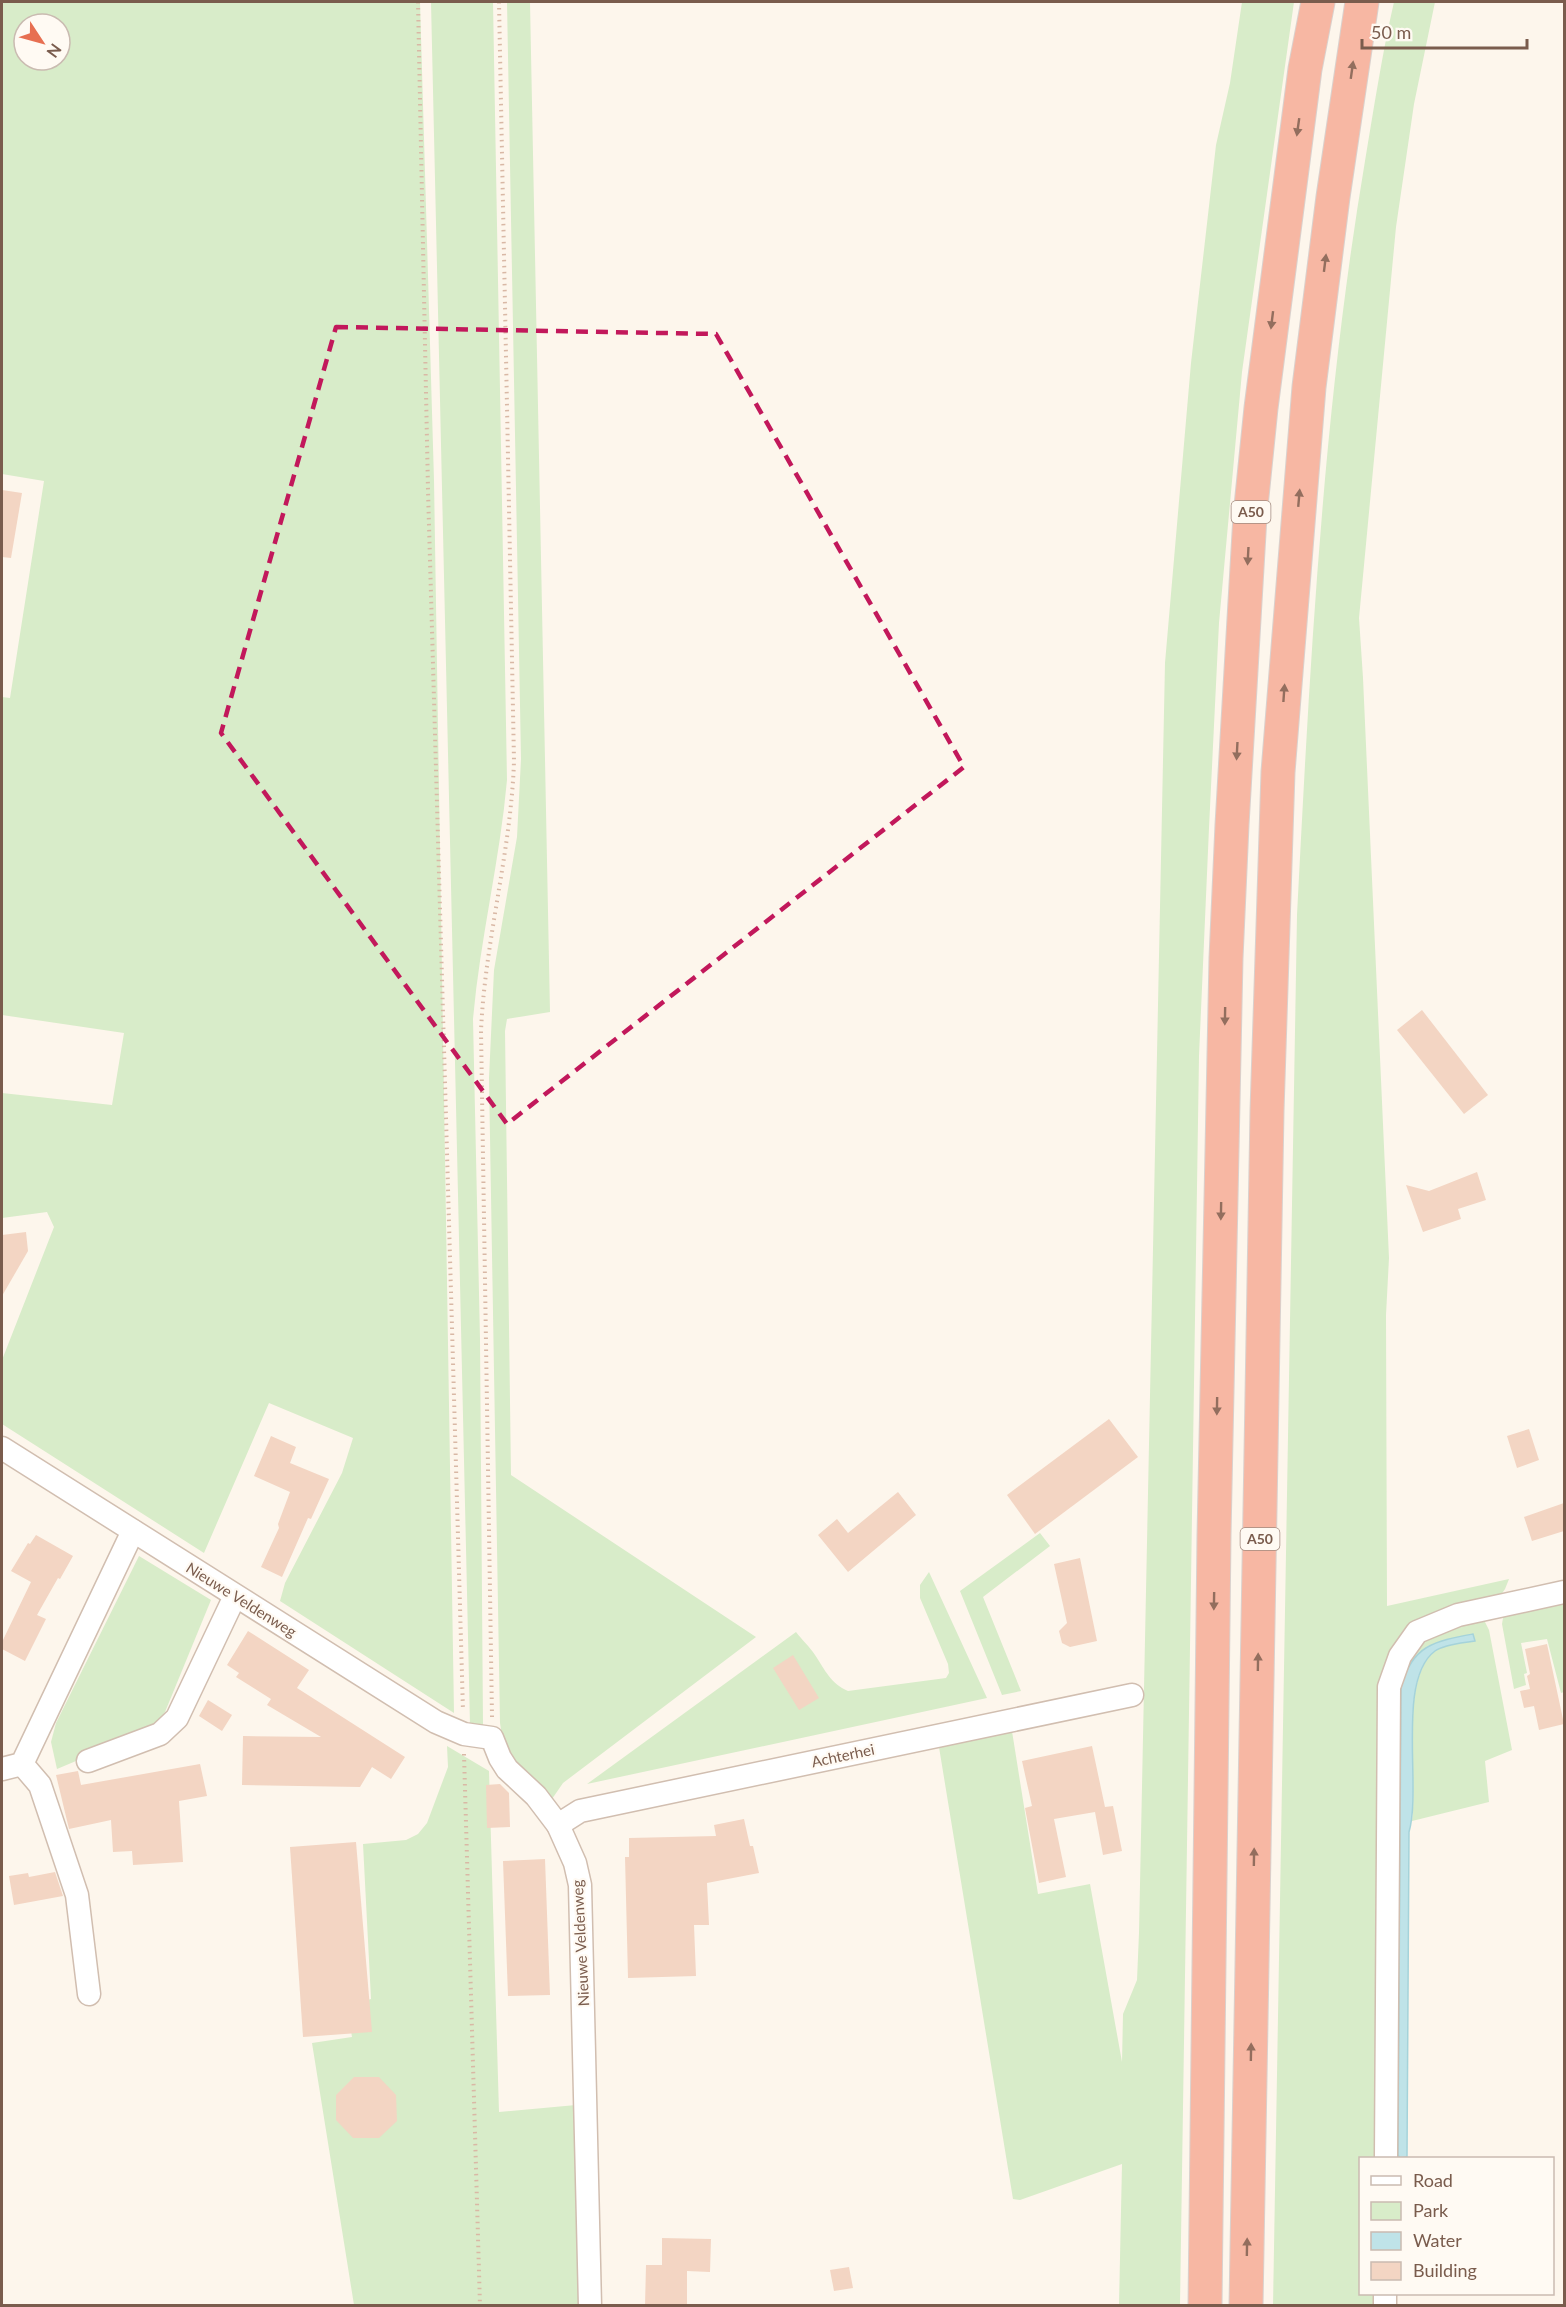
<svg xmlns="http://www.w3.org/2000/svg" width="1566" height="2307" font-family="Lato,sans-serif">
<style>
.green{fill:#d8ecc9;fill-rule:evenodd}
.water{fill:#bfe3e8;stroke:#a5d3da;stroke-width:1.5}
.building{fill:#f3d5c3}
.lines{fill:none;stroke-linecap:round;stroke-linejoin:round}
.minor-casing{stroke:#d1beb0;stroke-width:25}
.highway-casing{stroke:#dad1cd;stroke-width:35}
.path{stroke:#d9b8a5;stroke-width:4;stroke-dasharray:1.5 4.5;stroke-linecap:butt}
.minor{stroke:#fff;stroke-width:22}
.highway{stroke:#f7b7a3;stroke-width:33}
.oneway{fill:#936e5e}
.marked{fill:none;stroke:#c2185b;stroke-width:4.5;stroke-dasharray:12 8;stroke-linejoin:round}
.labels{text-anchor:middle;stroke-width:4.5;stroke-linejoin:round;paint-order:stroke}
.shield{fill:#fffaf3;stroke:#a28b7f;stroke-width:1.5}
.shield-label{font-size:14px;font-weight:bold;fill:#7a5c4d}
.street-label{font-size:15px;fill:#7a5c4d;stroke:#fffaf3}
</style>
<rect width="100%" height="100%" fill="#fdf6ec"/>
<!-- green -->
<g class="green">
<path d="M2 2H420L434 480 454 1713 280 1601 285 1583 342 1473 353 1438 269 1403 204 1553 2 1424V1360L54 1227 47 1212 2 1218V1093L112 1105 124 1033 2 1015V697L10 698 44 481 2 474ZM24 24H60V60H24Z"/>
<path d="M431 2H493L507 780C500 860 480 939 473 1019L480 1339 483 1725H470Z"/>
<path d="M507 2H530L550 1012 507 1019 505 1031 511 1475 756 1637 563 1783 552 1799 510 1756 503 1742 500 1723 489 1078 494 970 517 837 521 759Z"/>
<path d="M1242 2H1294L1242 372 1219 623 1209 828 1199 1056 1180 2305H1119L1122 2164 1020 2200 1013 2199 938 1741 1011 1725 1038 1894 1090 1884 1122 2062 1123 2014 1137 1980 1139 1933 1165 663 1191 363 1216 145 1230 83Z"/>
<path d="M1394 2H1435L1414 104 1396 227 1359 618 1363 678 1389 1258 1386 1315 1387 1606 1509 1579 1505 1589 1498 1599 1394 1650 1379 2158H1360V2294H1378V2305L1273 2306 1297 915C1310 663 1323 410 1365 161 1374 108 1382 54 1394 2Z"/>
<path d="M1040 1533 1050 1546 983 1597 1021 1691 1002 1695 960 1591Z"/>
<path d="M139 1556 211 1600 165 1712 152 1729 57 1769 51 1742 56 1723Z"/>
<path d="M929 1572 987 1698 587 1784 796 1632C802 1640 810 1647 815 1655 825 1670 831 1684 848 1691L946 1678 949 1673 948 1664 920 1598V1585Z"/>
<path d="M1564 1599V1692L1561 1693 1547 1639 1521 1643 1527 1673 1524 1674 1526 1685 1514 1689 1502 1624 1504 1612Z"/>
<path d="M1482 1616 1489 1630 1512 1750 1485 1761 1489 1802 1412 1821C1418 1777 1399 1680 1435 1651 1444 1644 1463 1643 1475 1641L1427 1646 1399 1704 1402 1822 1399 1933 1398 2155 1400 2158H1392L1398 1678 1422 1639Z"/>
<path d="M447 1746 489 1771 499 2112 576 2105 580 2305H354L312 2043 352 2037 347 2006 371 1999 363 1844 406 1840 418 1834 427 1823 448 1767Z"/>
</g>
<!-- water -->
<path class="water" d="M1473 1634 1475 1641C1464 1643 1445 1644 1435 1651 1396 1680 1422 1787 1409 1832L1407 2157 1400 2158 1398 2155 1401 1687C1412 1645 1435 1641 1473 1634Z"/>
<!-- building -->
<g class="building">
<path d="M2 490 22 493 11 558 2 557Z"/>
<path d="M1422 1010 1488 1095 1464 1114 1397 1030Z"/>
<path d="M1477 1172 1486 1200 1458 1209 1461 1219 1423 1232 1406 1185 1429 1191Z"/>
<path d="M26 1232 28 1251 2 1296V1235Z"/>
<path d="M1109 1419 1138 1457 1035 1534 1007 1495Z"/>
<path d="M1529 1429 1539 1460 1517 1468 1507 1436Z"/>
<path d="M271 1436 296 1447 290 1463 329 1479 311 1519 308 1518 282 1577 261 1567 279 1528 278 1524 290 1492 254 1476Z"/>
<path d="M898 1492 916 1515 848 1572 818 1535 837 1519 848 1533Z"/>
<path d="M1564 1503V1531L1532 1541 1524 1517Z"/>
<path d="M36 1535 73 1556 60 1579 58 1578 37 1615 46 1619 25 1661 2 1649V1642L31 1582 11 1571 28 1543 30 1544Z"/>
<path d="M1080 1558 1097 1641 1070 1647 1062 1643 1059 1631 1067 1623 1054 1564Z"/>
<path d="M248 1631 309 1670 297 1688 405 1757 391 1779 372 1767 360 1787 242 1785 243 1736 321 1737 267 1705 271 1699 236 1677 239 1673 227 1665Z"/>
<path d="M1547 1644 1564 1724 1539 1730 1534 1706 1524 1708 1520 1691 1530 1689 1527 1676 1530 1674 1525 1649Z"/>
<path d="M793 1655 819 1698 799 1710 773 1668Z"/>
<path d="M208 1700 232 1715 222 1731 199 1716Z"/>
<path d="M1092 1746 1105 1807 1113 1806 1122 1851 1103 1855 1095 1812 1054 1819 1066 1877 1039 1883 1025 1808 1032 1806 1022 1761Z"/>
<path d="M200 1764 207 1796 179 1801 183 1862 133 1865 132 1851 113 1852 111 1820 69 1829 56 1775 78 1771 81 1785Z"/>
<path d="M500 1784 509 1793 510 1827 487 1828 486 1785Z"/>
<path d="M744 1819 750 1846H753L759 1873 707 1883 709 1925H694L696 1976 628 1978 625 1857H629V1838L716 1836 714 1825Z"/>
<path d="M356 1842 372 2032 303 2037 290 1847Z"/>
<path d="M545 1859 550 1995 508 1996 503 1861Z"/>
<path d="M55 1872 63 1896 14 1905 9 1876 28 1873 29 1877Z"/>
<path d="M354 2077H379L396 2095 397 2121 379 2138H353L336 2120V2095Z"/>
<path d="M662 2238 711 2239 710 2272 687 2271V2306H645L646 2265H662Z"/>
<path d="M849 2267 853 2288 834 2291 830 2270Z"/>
</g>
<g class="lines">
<!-- minor casing -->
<g class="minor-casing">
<g id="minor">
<path d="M2 1448 436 1722 464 1734 492 1738 500 1758 507 1769 536 1796 558 1825 575 1863 580 1885 590 2306"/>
<path d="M88 1761 160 1734 177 1718 235 1596"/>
<path d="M22 1764 40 1785 77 1895 89 1994"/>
<path d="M2 1769 22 1764 133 1531"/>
<path d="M558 1825 580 1811 1132 1695"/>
<path d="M1386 2158 1389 1687 1400 1656 1417 1632 1458 1615 1564 1592"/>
<path d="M1385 2306V2294"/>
</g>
</g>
<!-- highway casing -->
<g class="highway-casing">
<g id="highway">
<path d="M1205 2306 1214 1536 1226 958 1232 825 1250 516 1261 408 1305 69 1318 2"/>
<path d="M1246 2306 1267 1111 1278 772 1309 387 1333 197 1362 2"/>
</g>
</g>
<!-- path -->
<g class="path">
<path d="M418 2 428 490 463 1711"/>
<path d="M492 1717 481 1031C485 940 511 852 514 761L499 2"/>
<path d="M464 1754 480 2306"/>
</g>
<!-- minor -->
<use href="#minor" class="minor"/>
<!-- highway -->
<use href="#highway" class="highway"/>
</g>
<!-- one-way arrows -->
<defs><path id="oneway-solid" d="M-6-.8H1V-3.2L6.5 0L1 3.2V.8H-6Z" transform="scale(1.5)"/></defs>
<g class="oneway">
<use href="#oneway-solid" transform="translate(1352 70) rotate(-82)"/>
<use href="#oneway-solid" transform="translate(1298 127) rotate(98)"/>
<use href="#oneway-solid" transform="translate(1325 263) rotate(-83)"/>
<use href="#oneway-solid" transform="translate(1272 320) rotate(97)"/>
<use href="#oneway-solid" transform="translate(1299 498) rotate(-85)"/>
<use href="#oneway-solid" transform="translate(1248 556) rotate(93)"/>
<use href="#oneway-solid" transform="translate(1284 693) rotate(-86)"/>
<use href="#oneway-solid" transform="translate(1237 751) rotate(93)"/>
<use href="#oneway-solid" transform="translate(1225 1016) rotate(91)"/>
<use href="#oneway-solid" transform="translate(1221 1211) rotate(91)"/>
<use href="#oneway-solid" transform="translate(1217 1406) rotate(91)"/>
<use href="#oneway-solid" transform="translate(1214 1601) rotate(91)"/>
<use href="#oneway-solid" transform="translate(1258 1662) rotate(-89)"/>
<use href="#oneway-solid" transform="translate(1254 1857) rotate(-89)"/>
<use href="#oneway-solid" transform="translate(1251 2052) rotate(-89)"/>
<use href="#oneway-solid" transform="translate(1247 2247) rotate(-89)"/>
</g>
<!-- marked area -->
<path class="marked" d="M336 327 716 334 964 767 507 1124 221 733Z"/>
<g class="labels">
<!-- shield labels -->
<g class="shield">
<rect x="1231.5" y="501" width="39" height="22" rx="4.5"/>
<rect x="1240.5" y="1528" width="39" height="22" rx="4.5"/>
</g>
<g class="shield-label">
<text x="1251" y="517">A50</text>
<text x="1260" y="1544">A50</text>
</g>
<!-- street labels -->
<g class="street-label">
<text transform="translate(241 1600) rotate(32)" y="5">Nieuwe Veldenweg</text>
<text transform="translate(843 1756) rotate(-12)" y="5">Achterhei</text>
<text transform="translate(581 1943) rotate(-93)" y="5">Nieuwe Veldenweg</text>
</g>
</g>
<!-- border -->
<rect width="1566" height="2307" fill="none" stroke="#7a5c4d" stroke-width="6"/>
<!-- legend -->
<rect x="1359" y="2157" width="195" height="138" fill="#fffaf3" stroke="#cabbb1" stroke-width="1.5"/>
<rect x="1371" y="2176" width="30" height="9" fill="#ffffff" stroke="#cabbb1" stroke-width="1.5"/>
<text x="1413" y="2187" font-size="18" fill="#7a5c4d">Road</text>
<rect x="1371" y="2202" width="30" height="18" fill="#d8ecc9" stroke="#cabbb1" stroke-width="1.5"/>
<text x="1413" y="2217" font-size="18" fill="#7a5c4d">Park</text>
<rect x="1371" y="2232" width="30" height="18" fill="#bfe3e8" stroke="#cabbb1" stroke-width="1.5"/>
<text x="1413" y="2247" font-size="18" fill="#7a5c4d">Water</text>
<rect x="1371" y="2262" width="30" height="18" fill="#f3d5c3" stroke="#cabbb1" stroke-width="1.5"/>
<text x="1413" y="2277" font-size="18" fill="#7a5c4d">Building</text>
<!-- north arrow -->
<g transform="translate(42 42) rotate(126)"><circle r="28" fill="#fffaf3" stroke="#cabbb1" stroke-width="1.5"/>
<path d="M0-4.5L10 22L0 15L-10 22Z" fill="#e76f51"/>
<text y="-9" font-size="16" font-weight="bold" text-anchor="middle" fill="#7a5c4d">N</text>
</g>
<!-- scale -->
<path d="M1362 39v9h165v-9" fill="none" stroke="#7a5c4d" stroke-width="3"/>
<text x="1371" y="39" font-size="18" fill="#7a5c4d" stroke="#fffaf3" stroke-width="4.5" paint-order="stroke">50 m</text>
</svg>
